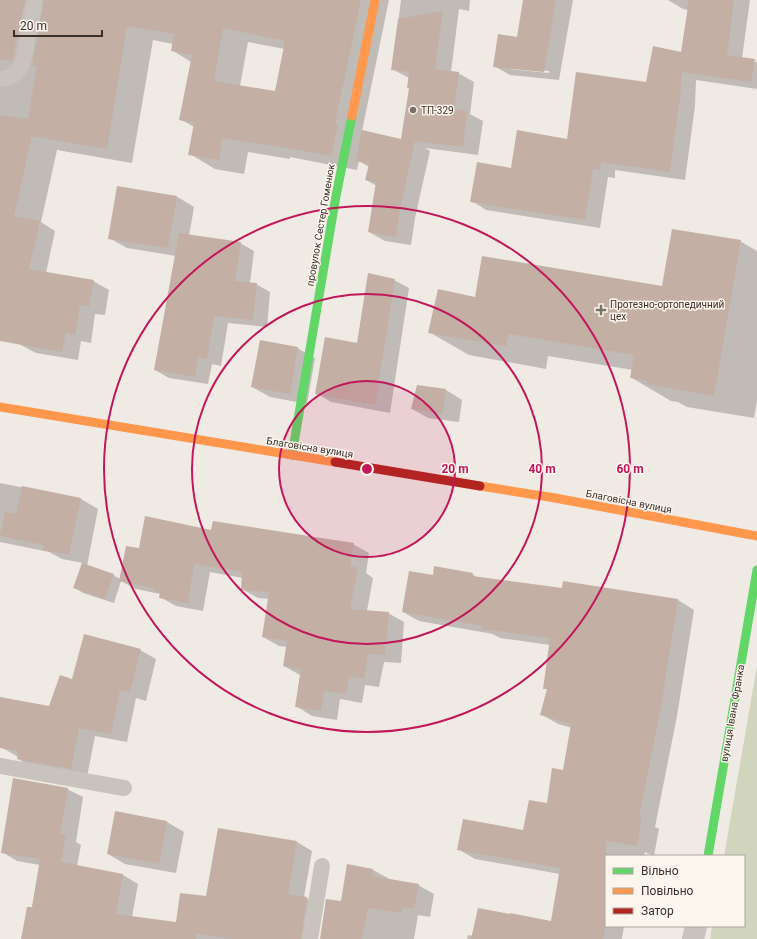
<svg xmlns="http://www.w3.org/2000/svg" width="757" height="939" font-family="Roboto,sans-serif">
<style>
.green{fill:#d1d5be}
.shadow{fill:#0003;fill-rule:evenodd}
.building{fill:#c4afa5;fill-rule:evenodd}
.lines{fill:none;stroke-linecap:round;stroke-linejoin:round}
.lane{stroke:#c9c3bd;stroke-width:16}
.street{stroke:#c9c3bd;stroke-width:22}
.fast{stroke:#63d668;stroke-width:9}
.slow{stroke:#ff974d;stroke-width:9}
.jam{stroke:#b3261e;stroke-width:9}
.ring{fill:none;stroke:#c2185b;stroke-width:2}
.poi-dot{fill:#7a716b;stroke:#fbf5ed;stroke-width:1.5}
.labels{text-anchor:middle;stroke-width:3;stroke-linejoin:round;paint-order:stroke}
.poi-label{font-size:10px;fill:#3b302a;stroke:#fbf5ed;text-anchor:start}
.street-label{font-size:10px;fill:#3b302a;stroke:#fbf5ed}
.centre{fill:#c2185b;stroke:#fbf5ed;stroke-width:2}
.ring-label{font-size:12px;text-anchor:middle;font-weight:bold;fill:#c2185b;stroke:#fbf5ed;stroke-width:3;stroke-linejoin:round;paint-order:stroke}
</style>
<rect width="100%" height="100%" fill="#f0eae4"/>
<!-- green -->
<path class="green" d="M757 666V939H710L712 926H744V856H724Z"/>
<!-- shadow -->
<g class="shadow">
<path d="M0 0H389L362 131 402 140 410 88 409 78 392 69 401 0H470L469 11 459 9 451 72 458 73 474 82 470 114 483 121 478 155 425 148 430 151 415 218 411 245 385 241 369 232 377 186 366 180 369 167 359 161 357 170 290 157V159L248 152 244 174 215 169 190 154 194 127 180 119 191 62 172 50 173 44 153 40 132 163 57 150 41 222 55 231 46 273 93 281 109 290 105 315 95 314 91 343 81 341 78 360 36 353 0 334ZM248 42 285 49 276 92 240 86Z"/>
<path d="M524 0H573L559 80 510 75 494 66 518 38ZM510 67 549 71V73L510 69Z"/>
<path d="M668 0H750L742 58 757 62V89L696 80 695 106 685 180 615 170V178L608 177 600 228 486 210 472 201 512 169 568 140 647 83 682 53 688 10 683 9Z"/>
<path d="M176 196 194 207 189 236 240 243 254 251 250 283 256 284 270 292 267 327 228 323 221 366 212 364 208 384 169 378 155 370 176 256 127 248 109 238Z"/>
<path d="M740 241 757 251V401L754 418 687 407 678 402 671 401 632 378 633 370 548 356 546 369 469 355 429 332 476 298 663 287Z"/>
<path d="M394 280 409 288 390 413 331 402 316 393 358 344Z"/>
<path d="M297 348 315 358 307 404 270 397 252 387Z"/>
<path d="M417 386 446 390 462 400 459 422 428 418 412 409Z"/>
<path d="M0 483 81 499 98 509 87 566 113 575 120 579 140 549 212 531 353 544 369 553 366 573 373 578 367 611 388 613 404 622 401 663 384 662 379 687 365 685 362 703 340 699 337 720 312 716 296 706 300 675 284 666 287 647 279 646 263 637 269 599 258 598 242 589 243 578 210 572 203 611 176 606 160 597V594L136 589 121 581 114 603 83 593 75 588 83 563 62 559 49 552 0 542Z"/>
<path d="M472 574 478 578 563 589 678 600 694 610 677 716 655 827 659 829 654 856 645 852 644 856H606V926H624L622 939H467L468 935 473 936 552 922 560 874 475 859 458 849 524 831 548 805 563 771 572 728 558 724 541 714 548 690 544 688 550 645 500 638 493 634 419 621 403 612 433 576Z"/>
<path d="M140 650 156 659 146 701 136 698 127 742 95 736 87 777 34 768 18 759V757L1 747 49 707 73 681Z"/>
<path d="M67 789 83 797 76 842 81 845 77 866 123 875 138 884 132 917 177 923 207 897 297 842 312 851 304 897 322 906 317 939H22L32 908 40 865 17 861 2 852Z"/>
<path d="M167 822 184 832 176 873 125 864 108 854Z"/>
<path d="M373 870 388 878V880L418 885 434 894 430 917 418 915 414 939H321L342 903Z"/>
</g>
<!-- building -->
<g class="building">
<path d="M0 0H25L12 61 0 59Z"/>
<path d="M44 0H361L340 99 335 125H338L331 156 265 144V145L222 138 219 160 188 155 194 123 179 120 192 55 171 51 174 34 127 26 107 149 32 136 14 216 40 221 29 269 94 280 89 307 80 305 75 335 66 333 62 352 0 341V115L28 119 37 66 32 65ZM223 28 285 41 275 91 214 81Z"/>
<path d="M523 0H556L544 72 493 67 498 34 517 37Z"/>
<path d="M689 0H734L727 55 755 59 751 82 682 72 680 97 670 172 601 162 600 170 593 169 585 220 470 202 477 162 511 168 517 130 567 139 576 72 646 82 653 46 681 52Z"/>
<path d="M443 11 435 69 459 72 454 109 467 111 463 147 407 140 415 141 400 209 396 237 368 232 376 182 365 180 369 164 356 161 362 130 401 139 409 88H407L409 72 391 70 398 19Z"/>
<path d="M117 186 177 196 168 248 108 239Z"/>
<path d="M672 229 741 240 714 396 646 384 647 381 630 378 634 355 509 334 506 346 428 333 438 289 475 297 482 256 662 286Z"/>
<path d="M179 233 241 242 235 281 257 283 253 320 214 316 207 359 198 357 195 377 154 370Z"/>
<path d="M368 273 395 279 375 405 315 394 325 337 357 343Z"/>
<path d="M260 340 298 347 290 394 251 387Z"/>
<path d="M417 385 446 389 443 414 411 409Z"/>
<path d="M22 486 81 498 69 555 43 550 44 545 0 536 5 512 16 514Z"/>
<path d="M145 516 211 530 213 521 354 543 350 566 358 568 350 609 389 612 385 655 368 654 364 679 349 676 346 694 324 691 321 711 295 707 301 669 283 666 287 641 262 637 269 592 241 590 242 572 194 564 188 603 159 598 160 592 154 591 155 588 119 581 126 546 139 548Z"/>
<path d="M82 563 114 574 105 599 73 588Z"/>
<path d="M434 566 473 573 472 576 562 588 563 581 678 599 661 706 639 817 642 818 637 846 606 841V924L603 939H471L478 908 510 914V913L551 921 560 868 457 850 463 819 523 830 529 800 547 803 552 768 563 770 571 724 540 715 547 689H543L550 638 482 629 483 626 402 612 409 571 433 575Z"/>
<path d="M84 634 141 649 130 692 120 690 111 734 79 728 71 769 17 759 18 751 0 748V697L49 706 60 675 72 679Z"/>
<path d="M13 778 68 788 60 834 66 835 61 862 123 874 116 914 176 922 180 893 206 896 218 828 297 841 288 894 307 897 301 939H233L196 934V939H21L27 907H32L40 859 1 853Z"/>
<path d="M115 811 167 821 159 864 107 854Z"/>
<path d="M347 864 373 869 372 876 419 884 414 909 403 907 401 913 368 908 362 939H320L326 899 341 901Z"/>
</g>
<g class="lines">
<!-- lane -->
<g class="lane">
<path d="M0 79C13 78 19 72 23 61L35 0"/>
<path d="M0 766 124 788"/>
<path d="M310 939 322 866"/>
</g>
<!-- street -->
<path class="street" d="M693 939 696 926"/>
<!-- fast -->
<g class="fast">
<path d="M292 455 336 196 352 116"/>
<path d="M708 856 757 570"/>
</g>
<!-- slow -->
<g class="slow">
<path d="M352 116 375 0"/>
<path d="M0 407 335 462"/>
<path d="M480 486 555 498 757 536"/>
</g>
<!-- jam -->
<path class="jam" d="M335 462 480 486"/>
</g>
<!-- distance rings -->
<circle cx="367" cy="469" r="88" fill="#c2185b" fill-opacity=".12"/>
<g class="ring">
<circle cx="367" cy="469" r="88"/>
<circle cx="367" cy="469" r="175"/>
<circle cx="367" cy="469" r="263"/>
</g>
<!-- markers -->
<g class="poi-dot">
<circle cx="413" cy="110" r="4"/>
<path d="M599 304h4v4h4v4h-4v4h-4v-4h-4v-4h4z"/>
</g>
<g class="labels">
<!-- poi labels -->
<g class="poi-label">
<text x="421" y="114">ТП-329</text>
<text x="610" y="308">Протезно-ортопедичний<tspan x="610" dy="12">цех</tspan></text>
</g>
<!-- street labels -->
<g class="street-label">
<text transform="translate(320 225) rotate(-80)" y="4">провулок Сестер Гоменюк</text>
<text transform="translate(310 447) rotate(9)" y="4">Благовісна вулиця</text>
<text transform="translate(629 501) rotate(11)" y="4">Благовісна вулиця</text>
<text transform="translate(732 713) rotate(-80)" y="4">вулиця Івана Франка</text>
</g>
</g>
<circle cx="367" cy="469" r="6" class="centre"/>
<g class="ring-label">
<text x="455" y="473">20 m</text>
<text x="542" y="473">40 m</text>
<text x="630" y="473">60 m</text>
</g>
<!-- legend -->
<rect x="605" y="855" width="140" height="72" fill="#fbf5ed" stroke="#aea69f"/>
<rect x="613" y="868" width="20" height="6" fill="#63d668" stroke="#aea69f"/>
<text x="641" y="875" font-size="12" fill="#3b302a">Вільно</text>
<rect x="613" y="888" width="20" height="6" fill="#ff974d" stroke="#aea69f"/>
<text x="641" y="895" font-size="12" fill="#3b302a">Повільно</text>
<rect x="613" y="908" width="20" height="6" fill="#b3261e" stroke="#aea69f"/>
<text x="641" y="915" font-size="12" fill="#3b302a">Затор</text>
<!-- scale -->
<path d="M14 30v6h88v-6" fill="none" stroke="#3b302a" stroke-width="2"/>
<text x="20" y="30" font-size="12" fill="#3b302a" stroke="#fbf5ed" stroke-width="3" paint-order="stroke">20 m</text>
</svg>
